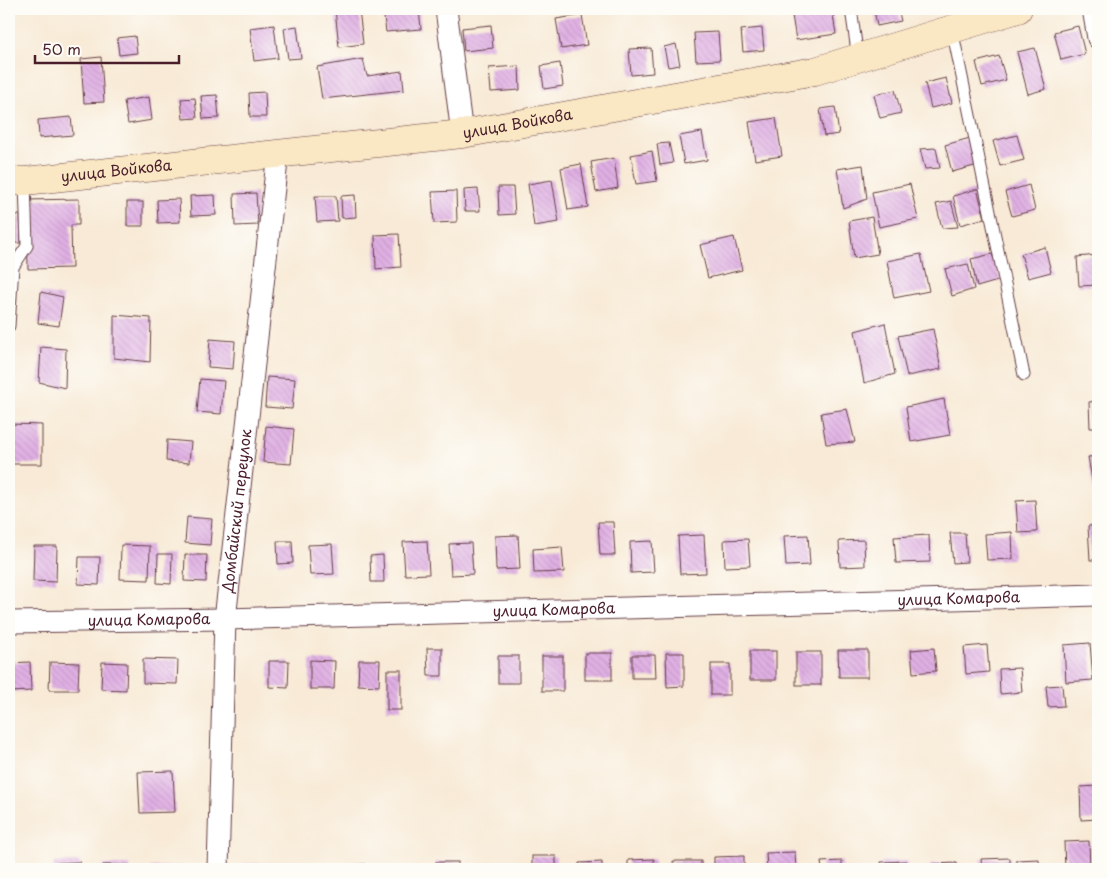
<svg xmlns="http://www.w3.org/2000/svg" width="1107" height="878" font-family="'Playpen Sans',sans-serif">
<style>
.building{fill:url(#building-back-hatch)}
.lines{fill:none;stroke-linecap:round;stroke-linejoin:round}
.lane-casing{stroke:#643d45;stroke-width:13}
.street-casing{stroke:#643d45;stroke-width:23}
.secondary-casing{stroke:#643d45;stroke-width:29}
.lane{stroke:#fff;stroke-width:11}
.street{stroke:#fff;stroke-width:21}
.secondary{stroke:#fae7c3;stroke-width:28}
.labels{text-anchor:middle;stroke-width:4;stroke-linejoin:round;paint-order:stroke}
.street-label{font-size:15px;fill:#4a1f2b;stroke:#fdfcf7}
</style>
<defs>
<pattern id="building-back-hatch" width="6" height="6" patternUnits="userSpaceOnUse" patternTransform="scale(1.25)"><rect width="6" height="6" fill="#e0b0e4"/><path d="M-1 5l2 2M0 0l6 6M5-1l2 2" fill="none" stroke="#c297c4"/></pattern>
</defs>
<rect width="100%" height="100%" fill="#fdfcf7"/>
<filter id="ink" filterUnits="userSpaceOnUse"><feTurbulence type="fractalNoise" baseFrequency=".02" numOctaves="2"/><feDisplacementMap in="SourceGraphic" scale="10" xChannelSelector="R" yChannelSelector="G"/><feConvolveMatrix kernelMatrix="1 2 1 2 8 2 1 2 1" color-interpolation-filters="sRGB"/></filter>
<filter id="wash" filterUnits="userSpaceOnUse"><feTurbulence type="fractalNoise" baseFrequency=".0096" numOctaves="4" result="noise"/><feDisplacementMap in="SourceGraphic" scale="20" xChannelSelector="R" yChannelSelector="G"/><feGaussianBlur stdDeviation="1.12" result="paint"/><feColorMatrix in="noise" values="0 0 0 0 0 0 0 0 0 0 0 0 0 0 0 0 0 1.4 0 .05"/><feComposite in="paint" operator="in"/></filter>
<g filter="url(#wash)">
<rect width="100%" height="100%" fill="#f8ead6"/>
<g id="blocks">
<!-- building -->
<g class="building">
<path d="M335 9H359L363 44 339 47Z"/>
<path d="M383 9H419L421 29 386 32Z"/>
<path d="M791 9H832L836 34 796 40Z"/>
<path d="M874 9H898L901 21 877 26Z"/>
<path d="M582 15 587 45 561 49 556 19Z"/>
<path d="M274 25 278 58 254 61 250 28Z"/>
<path d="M491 25 493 48 464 51 462 28Z"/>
<path d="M297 26 301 58 288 59 284 28Z"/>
<path d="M1078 26 1085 54 1061 60 1054 32Z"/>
<path d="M762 28 764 50 743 52 741 30Z"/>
<path d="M718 32 720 60 696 61 694 33Z"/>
<path d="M135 36 137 53 119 55 117 38Z"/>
<path d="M676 44 680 65 668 67 664 47Z"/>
<path d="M651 48 653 73 631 75 629 49Z"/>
<path d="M1035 48 1046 89 1028 94 1017 52Z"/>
<path d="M999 56 1006 80 982 86 976 62Z"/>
<path d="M101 57 104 102 84 103 81 59Z"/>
<path d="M363 59 367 76 402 71 404 90 322 99 317 67Z"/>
<path d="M560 63 563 86 544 89 541 66Z"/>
<path d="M519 66 520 90 491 92 489 68Z"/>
<path d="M946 78 952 103 931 108 925 83Z"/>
<path d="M895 90 901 113 880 118 874 95Z"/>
<path d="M265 92 266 117H250L249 93Z"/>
<path d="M217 95 219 118 203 119 201 96Z"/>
<path d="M149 97 152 120 128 124 124 101Z"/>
<path d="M195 98 197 118 183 119 181 99Z"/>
<path d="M835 107 839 134 824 136 820 109Z"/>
<path d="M9 113H12L13 136 9 137Z"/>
<path d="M71 117 73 135 39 138 38 120Z"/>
<path d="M776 118 782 156 755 160 749 122Z"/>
<path d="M702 132 707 160 684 164 679 136Z"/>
<path d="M1017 135 1024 160 1000 166 993 141Z"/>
<path d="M970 138 978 165 952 172 945 145Z"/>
<path d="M669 143 673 163 660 165 657 144Z"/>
<path d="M936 148 940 168 925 169 920 149Z"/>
<path d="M652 151 657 181 636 184 631 155Z"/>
<path d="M614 158 618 188 596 192 591 162Z"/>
<path d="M581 164 588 207 568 210 561 168Z"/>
<path d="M863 165 867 199 843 208 837 169Z"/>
<path d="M552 180 559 222 534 226 528 184Z"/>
<path d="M910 184 918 219 879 227 872 192Z"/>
<path d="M1029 185 1035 210 1012 216 1005 192Z"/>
<path d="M498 187H513L515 214 499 215Z"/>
<path d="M478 189 480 211H465L464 190Z"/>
<path d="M977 189 985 218 960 225 953 196Z"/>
<path d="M456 191 457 222 434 223 432 192Z"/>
<path d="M256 193 258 225 235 226 234 194Z"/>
<path d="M215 195 216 215 191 216 190 196Z"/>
<path d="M355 195 356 217 342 218 341 196Z"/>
<path d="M315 196H336L338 221 317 222Z"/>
<path d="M79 199V225H71L72 268 28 269 27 200Z"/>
<path d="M179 199 180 222 158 223 157 200Z"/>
<path d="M951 201 958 227 942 228 936 204Z"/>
<rect x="127" y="202" width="16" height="24"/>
<path d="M9 215H20L21 243H9Z"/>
<path d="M872 217 878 254 854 258 849 221Z"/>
<path d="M399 234 401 267 376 269 375 235Z"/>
<path d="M734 237 742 270 708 278 700 245Z"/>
<path d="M1045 247 1051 272 1028 278 1021 254Z"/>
<path d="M921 254 929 291 894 298 887 261Z"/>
<path d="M992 254 1001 280 977 287 971 259Z"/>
<path d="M1098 255V285L1079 286 1077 257Z"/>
<path d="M968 264 974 289 952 296 945 269Z"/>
<path d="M41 292 63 297 59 326 38 323Z"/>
<path d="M114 315 151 318 150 362 114 358Z"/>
<path d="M885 323 895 374 864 383 855 331Z"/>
<path d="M933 329 941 369 907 376 898 336Z"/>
<path d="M210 339 235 341 233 369 208 367Z"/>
<path d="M41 347 66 349 65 388 39 382Z"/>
<path d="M267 377 295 379 292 409 265 407Z"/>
<path d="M200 379 224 381 221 414 197 412Z"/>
<path d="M944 399 950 435 911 442 906 407Z"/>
<path d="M1098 401V428H1090L1089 402Z"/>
<path d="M847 409 855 442 826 444 821 413Z"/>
<path d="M10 424 42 425V464H10Z"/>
<path d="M266 426 294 429 291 464 263 462Z"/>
<path d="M167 440 191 442 189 463 166 461Z"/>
<path d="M1098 456V491H1094L1088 457Z"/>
<path d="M1035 500 1037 532 1018 533 1016 501Z"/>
<path d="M187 517 212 519 210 545 185 543Z"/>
<path d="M598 522H613L615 555H600Z"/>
<path d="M1098 525V560H1090L1088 526Z"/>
<path d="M1012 532 1013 559 987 560 985 534Z"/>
<path d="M950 533H965L967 562 953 563Z"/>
<path d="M518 535 520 569 496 570 495 536Z"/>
<path d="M704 535 706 573 680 574 678 536Z"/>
<path d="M808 535 810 565 786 566 784 536Z"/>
<path d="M929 535 930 562 896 563 894 537Z"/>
<path d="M748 539 750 566 725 567 724 540Z"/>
<path d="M864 540 865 566 840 567 839 541Z"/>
<path d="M277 541H292L293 563 278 564Z"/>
<path d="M427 541 429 574 405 575 403 542Z"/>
<path d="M652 541 654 572 631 573 630 542Z"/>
<path d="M471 543 473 574 451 575 449 544Z"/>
<path d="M332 544 334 574 310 575 308 545Z"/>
<path d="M121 545 150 546 149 580 120 579Z"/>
<path d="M34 546H57L56 582 33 581Z"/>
<path d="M562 547 564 572 534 573 533 549Z"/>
<path d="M158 554H172L171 584 157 583Z"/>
<path d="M185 555H207L206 582 184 581Z"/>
<path d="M383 555 384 582H371L370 556Z"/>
<path d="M79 557H100L99 585 78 584Z"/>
<path d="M1090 643 1093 680 1066 682 1064 645Z"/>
<path d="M987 645 989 672 966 674 964 647Z"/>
<path d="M427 648H442V676H428Z"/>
<path d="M934 648 936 671 913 673 911 650Z"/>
<path d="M838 650H868V677H839Z"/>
<rect x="750" y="651" width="26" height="29"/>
<rect x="796" y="652" width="25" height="33"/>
<rect x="585" y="653" width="27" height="27"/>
<path d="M666 653H684V686L667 687Z"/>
<path d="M632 655H655L656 678H632Z"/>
<rect x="498" y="656" width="21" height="27"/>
<rect x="542" y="656" width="21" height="35"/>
<path d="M143 659 178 660 177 684 143 683Z"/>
<path d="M310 660 335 661 334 689H310Z"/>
<path d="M359 660H380L379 686 358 685Z"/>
<path d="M269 661H289L288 688 269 687Z"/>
<path d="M30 662 31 691 9 692V663Z"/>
<path d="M50 662 79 663 78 690H49Z"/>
<path d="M102 662 127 663 126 690 101 689Z"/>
<rect x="711" y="664" width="19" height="31"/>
<path d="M1020 668 1022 692 1000 694 999 669Z"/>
<rect x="387" y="670" width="14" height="40"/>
<path d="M1062 685 1064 706 1048 707 1046 686Z"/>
<path d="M173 771 175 812 140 813 138 772Z"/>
<path d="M1098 786V819L1081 820 1080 787Z"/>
<path d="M1089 841 1090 869H1065L1064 842Z"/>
<path d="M795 852 796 869H767L766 853Z"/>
<rect x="532" y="856" width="24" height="13"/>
<path d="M744 856V869H714V857Z"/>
<path d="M1010 858V869H982L981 859Z"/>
<path d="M654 859V869H628V860Z"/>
<path d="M1039 859V869H1016V860Z"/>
<path d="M673 861H701V869H674Z"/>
<path d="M842 861V869H822L821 862Z"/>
<path d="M907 861V869H882L881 862Z"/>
<path d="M80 862V869H54V863Z"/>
<rect x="436" y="862" width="22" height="7"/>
<path d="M602 862V869H579V863Z"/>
<path d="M272 863V869H244V864Z"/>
<path d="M957 863 958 869H931V864Z"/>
<path d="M366 864V869H343V865Z"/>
<path d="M103 865H130V869H104Z"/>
<path d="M184 866 185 869H150V867Z"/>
<rect x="296" y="866" width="26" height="3"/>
<path d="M38 867V869H22V868Z"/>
</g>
</g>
</g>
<g filter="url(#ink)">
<use href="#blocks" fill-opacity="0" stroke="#643d45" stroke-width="1"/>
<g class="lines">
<!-- lane casing -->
<g class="lane-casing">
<g id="lane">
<path d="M851 9 858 58"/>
<path d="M952 29 1024 375"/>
<path d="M9 326 13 267 27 246 25 181"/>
</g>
</g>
<!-- street casing -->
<g class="street-casing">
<g id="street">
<path d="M446 9 462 134"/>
<path d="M1093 9 1098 38"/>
<path id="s1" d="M9 622 225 619 1098 595"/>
<path id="s2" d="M218 869 225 619 278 153"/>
</g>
</g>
<!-- secondary casing -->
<g class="secondary-casing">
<g id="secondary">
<path id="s3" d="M9 181H25L462 134 815 71 1018 9"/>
</g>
</g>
<!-- lane -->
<use href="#lane" class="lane"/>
<!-- street -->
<use href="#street" class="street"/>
<!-- secondary -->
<use href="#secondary" class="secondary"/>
</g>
</g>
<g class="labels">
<!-- street labels -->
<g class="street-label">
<text dy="5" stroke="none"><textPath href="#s3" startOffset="512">улица Войкова</textPath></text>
<text dy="5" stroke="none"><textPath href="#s3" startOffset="108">улица Войкова</textPath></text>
<text dy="5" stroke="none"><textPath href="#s2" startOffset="359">Домбайский переулок</textPath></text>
<text dy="5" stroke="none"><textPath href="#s1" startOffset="950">улица Комарова</textPath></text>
<text dy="5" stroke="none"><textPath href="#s1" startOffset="545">улица Комарова</textPath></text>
<text dy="5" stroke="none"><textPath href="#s1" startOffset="140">улица Комарова</textPath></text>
</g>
</g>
<!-- margin -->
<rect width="1107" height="878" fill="none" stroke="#fdfcf7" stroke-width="30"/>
<!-- scale -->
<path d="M35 55v8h144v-8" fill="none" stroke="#4a1f2b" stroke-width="2.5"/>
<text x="42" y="55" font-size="15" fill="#4a1f2b" stroke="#fdfcf7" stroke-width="4" paint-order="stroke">50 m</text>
</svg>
